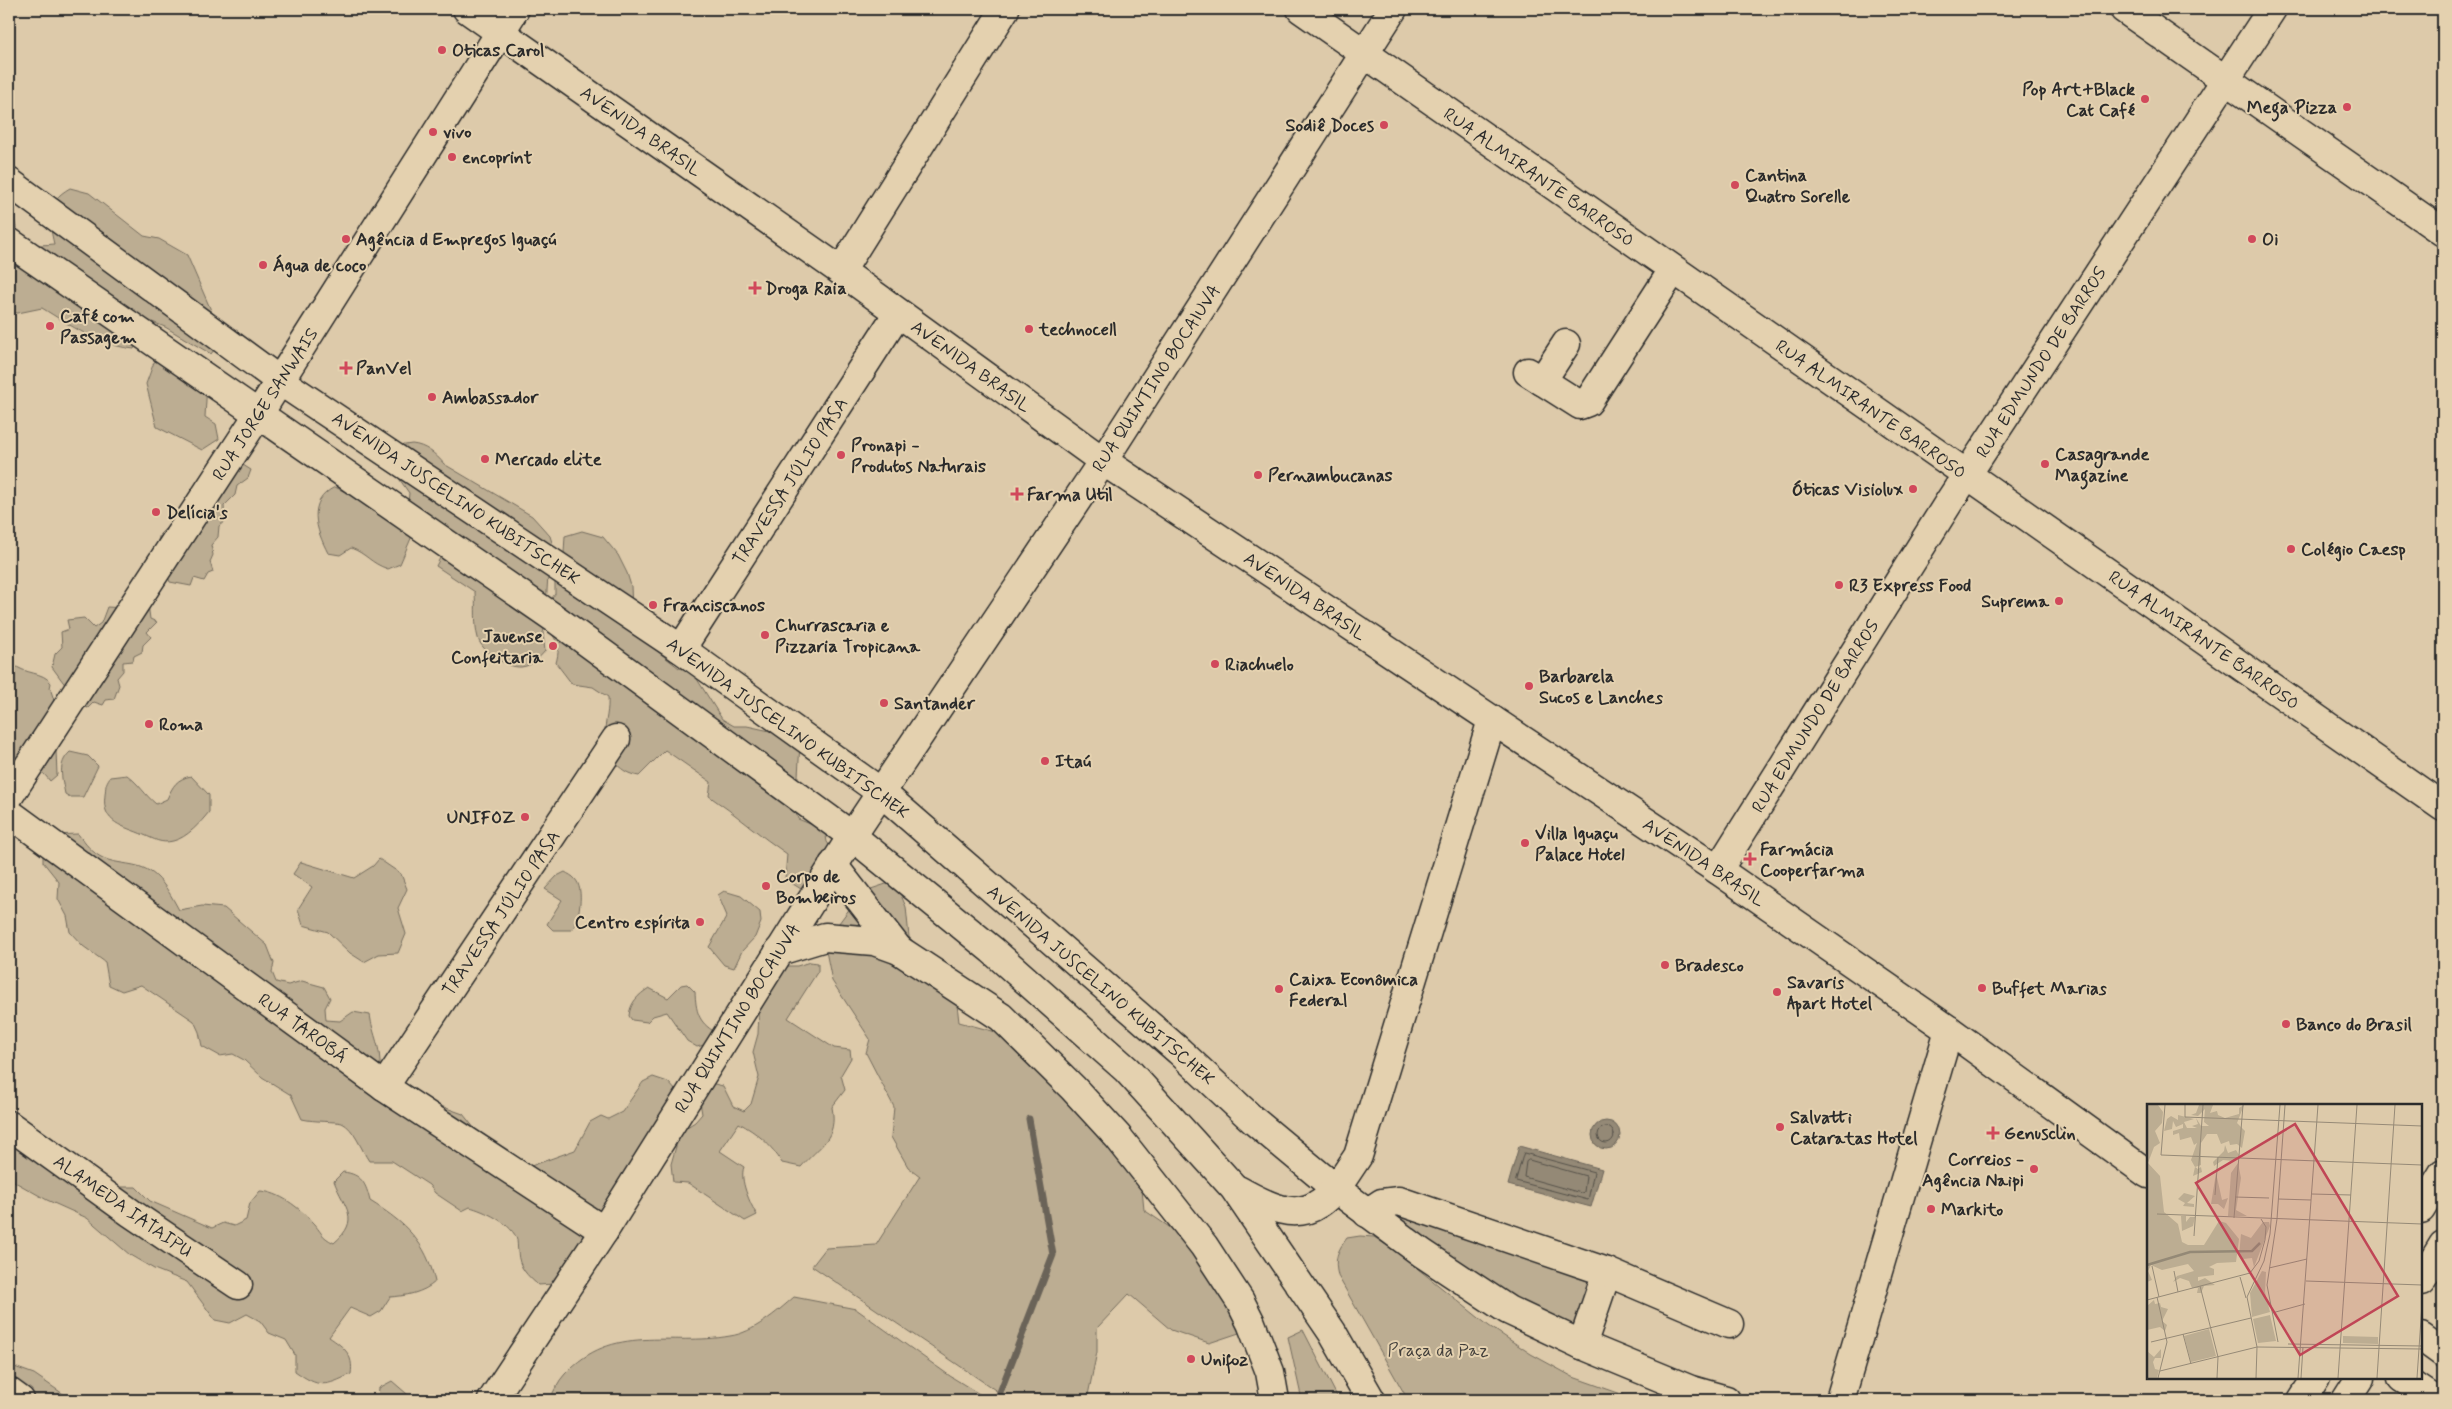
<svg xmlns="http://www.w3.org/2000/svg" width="2452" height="1409" font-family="Mynerve,sans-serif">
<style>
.green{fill:#bcad92;stroke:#746c5e}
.water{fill:#948976;stroke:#6a6358}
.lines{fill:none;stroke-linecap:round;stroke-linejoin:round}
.shore{stroke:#555149;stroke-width:1}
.stream{stroke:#6a6358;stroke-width:7}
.minor-casing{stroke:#2b2b2b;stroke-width:31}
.major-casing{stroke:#2b2b2b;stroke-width:31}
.minor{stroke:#e4d1af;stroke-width:28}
.major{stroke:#e4d1af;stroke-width:28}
.poi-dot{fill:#d1495b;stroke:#e4d1af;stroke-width:2}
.labels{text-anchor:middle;stroke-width:4;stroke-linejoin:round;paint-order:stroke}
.poi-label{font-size:18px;font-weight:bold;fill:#2b2b2b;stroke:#e4d1af;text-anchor:start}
.street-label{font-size:18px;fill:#2b2b2b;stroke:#e4d1af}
.park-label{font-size:18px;fill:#413e3a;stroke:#e4d1af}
.inset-river{fill:none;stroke:#948976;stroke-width:2.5}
.inset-road{fill:none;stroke:#968a77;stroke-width:1}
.view{fill:#c04656;fill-opacity:0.15;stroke:#c04656;stroke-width:2.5}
.inset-edge{fill:none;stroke:#2b2b2b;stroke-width:2.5}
</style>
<rect width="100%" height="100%" fill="#ddcaaa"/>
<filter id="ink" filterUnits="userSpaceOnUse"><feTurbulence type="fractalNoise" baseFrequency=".02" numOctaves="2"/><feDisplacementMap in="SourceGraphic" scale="10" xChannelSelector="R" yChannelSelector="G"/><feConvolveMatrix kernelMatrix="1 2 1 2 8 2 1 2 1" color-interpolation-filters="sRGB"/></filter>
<g filter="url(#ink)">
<!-- green -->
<g class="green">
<path d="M70 188 89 193 144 236 159 239 187 255 223 338 211 354 165 327 147 320 134 349C99 345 71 326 42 308L18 313 9 312V250C23 243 39 246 54 244 48 218 45 202 70 188Z"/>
<path d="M9 196 17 232 9 239Z"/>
<path d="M169 357 207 383 205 417 216 424 219 439 202 450 157 427 146 384 154 362Z"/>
<path d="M412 444C425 445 436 454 444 464L532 516 550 536 556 556 548 575 546 606 555 594V583L563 569 565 536 582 531 603 537 618 555 627 573 631 586 632 609 643 640 679 668 692 671 722 719 734 726H747L770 731 800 744 798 776 793 804 798 819 825 830 827 842 835 853 820 884 801 889 785 879 787 854C760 836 736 814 709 796L711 782 665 750 639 776C628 774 624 771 616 764 594 744 610 722 608 697L593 687 572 684 556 663C562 641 554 641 546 622L543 633 545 651C538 659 532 666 521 667 507 668 481 651 478 638 474 624 476 607 475 592L436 566 440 558 424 536 408 503 409 493 400 480 396 468 398 446Z"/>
<path d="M240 457 243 465 251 470 248 478 237 486 235 495 224 506 225 521 219 526 218 537 211 545 213 555 210 562 213 572 208 574 204 581 194 578 191 586 170 582 156 546 160 534Z"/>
<path d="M335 487 362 500 372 511 386 514 412 536 400 564 388 569C370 563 367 554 351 548L340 555 328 553C316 530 306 501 335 487Z"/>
<path d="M148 604 150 619 157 622 147 632 151 637 143 645 142 652 134 656 133 661 123 662V671L117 678 119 685 114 699 106 700 103 705 94 702 88 708 80 705 52 667 55 654 62 647 61 632 69 629 67 620 84 618 94 628 101 623 107 607 125 608Z"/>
<path d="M13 664C25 675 43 671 51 683L50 688 54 700 57 775 50 781C38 766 28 759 9 762V665Z"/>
<path d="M70 752 88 756 98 766 83 797H70L65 794C62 778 57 764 70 752Z"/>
<path d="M127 775C139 784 145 795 156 804L167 799C173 785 177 779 191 776L209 795V812C201 822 187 838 173 841 161 844 154 839 144 835 124 826 101 824 105 795 106 787 105 784 110 777Z"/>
<path d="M78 834C85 843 92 853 103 858 118 865 137 862 151 872 163 880 172 897 179 910L202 906 224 908 267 945 274 963 272 972 276 982 288 985 302 981 324 987 330 998 325 1008 326 1020 340 1021 353 1012 370 1015C373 1036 381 1046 380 1069L424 1100 463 1114 487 1144 514 1163 531 1166 575 1150 590 1122 601 1116 608 1119 622 1112 643 1082 653 1077 668 1082 678 1093 592 1240 578 1245 575 1267 554 1284 538 1285C527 1275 519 1268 518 1252 517 1247 518 1241 516 1237 509 1222 484 1211 470 1207L462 1211 435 1193 429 1185 392 1161H369C362 1151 354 1128 342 1123 335 1121 314 1122 302 1119L291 1095 262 1077 244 1060 233 1054 220 1056 202 1046 199 1032 194 1021 141 985 122 991 109 985 105 962 83 946 70 932 67 916 58 899 59 882 43 862V845L52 835Z"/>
<path d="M379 859 401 874 407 889 398 908 406 934 398 953 379 954 364 962 350 953 328 932 303 925 298 909 312 887 293 874 301 862 354 878 373 866Z"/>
<path d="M565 872C568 874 573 876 575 879 585 889 579 920 572 930H553L547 924 562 900 545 889 557 876Z"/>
<path d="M895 881 906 907 909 937 930 959 956 996 959 1022 996 1032 1031 1049 1140 1169 1144 1210 1199 1247 1248 1330 1209 1343 1171 1330 1129 1294 1097 1328V1352L1087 1400H1010L812 1266 826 1248 876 1245 920 1176 908 1167 891 1137 894 1107 866 1053 870 1039 832 981 826 951 836 927 862 892Z"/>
<path d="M724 891 741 896 760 912 761 922 755 937 742 951 734 968 724 965 709 947 727 916 718 895Z"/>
<path d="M810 962 818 963V971L788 1018 834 1048 850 1050 851 1058 841 1075 845 1090 832 1107C838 1139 820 1145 801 1167L782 1163C772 1145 757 1133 739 1123L720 1151 744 1167C739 1179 750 1204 757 1215L745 1221 688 1183 673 1182 671 1164 677 1143 676 1134 695 1122 702 1114 699 1096 706 1082 723 1086 733 1106 744 1111 751 1104 759 1077 753 1052 758 1034 759 1010 780 966H797Z"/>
<path d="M687 984 695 992C696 1011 698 1022 715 1032L707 1044 697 1047 687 1041 667 1012 653 1016 647 1022 632 1020 629 1016C630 1003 638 995 649 988L668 998 681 985Z"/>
<path d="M9 1140 112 1187H136L150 1201 212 1228 223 1223 234 1226 246 1220 250 1203 260 1191C279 1192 299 1207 312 1222 322 1232 320 1236 334 1243 362 1219 344 1208 334 1181L343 1172C362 1174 366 1184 370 1201 404 1222 427 1242 435 1282 423 1293 405 1296 390 1297L381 1311 371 1317 350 1308 329 1337C344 1347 354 1355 351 1374 325 1387 319 1388 295 1371V1355L286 1340 269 1333 260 1321 247 1314 230 1323 215 1320 187 1282 154 1269 130 1255 87 1218 47 1200 15 1182 9 1174Z"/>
<path d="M1402 1216 1594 1281 1576 1332 1510 1303 1399 1221Z"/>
<path d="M1360 1236 1374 1237 1397 1252 1489 1326 1531 1354 1573 1377 1638 1400H1408L1338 1276C1334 1259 1337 1251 1347 1238Z"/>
<path d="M794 1297 856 1309 950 1376 989 1400H549C554 1392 558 1381 565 1374 613 1322 670 1347 730 1336 753 1333 777 1312 794 1297Z"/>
<path d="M1303 1330 1339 1400H1302L1288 1337Z"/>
<path d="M9 1365 34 1374 72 1400H9Z"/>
<path d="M392 1381 414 1400H374L378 1398 379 1388Z"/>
</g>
<!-- water -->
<g class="water">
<circle cx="1606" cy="1135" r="14"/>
<path d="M1519 1146 1602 1169 1591 1207 1508 1185Z"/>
</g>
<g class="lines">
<!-- shore -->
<g class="shore">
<circle cx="1606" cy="1135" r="8"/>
<path d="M1524 1153 1594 1172 1588 1200 1516 1181Z"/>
<path d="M1529 1160 1586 1176 1584 1192 1581 1193 1524 1177 1526 1162Z"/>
</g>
<!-- stream -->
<path class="stream" d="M997 1400 1053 1255 1029 1119"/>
<!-- minor casing -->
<g class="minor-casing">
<g id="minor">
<path d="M467 9 841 271 1103 461 1718 870 1949 1030 2148 1174"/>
<path d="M1301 9 2443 807"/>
<path d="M2124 9 2443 232"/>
<path d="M841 271 1005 9"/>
<path d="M1528 372 1580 405 1588 402 1673 270"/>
<path d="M1542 381 1566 344"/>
<path d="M681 649 898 313"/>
<path d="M9 796 258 415 515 9"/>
<path d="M9 813 384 1087 604 1231"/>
<path d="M833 865 899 950"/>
<path d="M1718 870 1949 502 2272 9"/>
<path d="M779 951 825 937 874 941 899 950 1001 1017 1073 1088 1118 1137 1204 1246 1240 1301 1251 1323 1270 1372 1275 1400"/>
<path d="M384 1087 616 739"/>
<path d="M9 1125 131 1213 238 1285"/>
<path d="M1336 1189 1358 1156 1492 720"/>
<path d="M1367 1213 1382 1203 1399 1201 1607 1272 1582 1345"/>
<path d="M1607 1272 1729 1324"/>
<path d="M2421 1337 2443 1353"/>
<path d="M2402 1378 2435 1400"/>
<path d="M9 1392 20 1400"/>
<path d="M492 1400 604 1231 852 836 1103 461 1393 9"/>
<path d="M1840 1400 1949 1030"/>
</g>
</g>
<!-- major casing -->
<g class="major-casing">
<g id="major">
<path d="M9 182 280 381 681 649 882 793 1179 1051 1253 1120 1336 1189 1422 1253 1508 1310 1582 1345 1691 1390 1726 1400"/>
<path d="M9 242 557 620 852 836 992 950 1127 1070 1234 1188 1332 1332 1371 1400"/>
<path d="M1238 1190C1261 1202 1292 1222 1318 1204 1325 1200 1330 1194 1336 1189"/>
<path d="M2421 1209 2443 1173"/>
<path d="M2421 1281 2443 1245"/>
<path d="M2302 1400 2316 1378"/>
<path d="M2346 1400 2360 1378"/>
</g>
</g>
<!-- minor -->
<use href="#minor" class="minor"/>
<!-- major -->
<use href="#major" class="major"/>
</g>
</g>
<!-- markers -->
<g class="poi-dot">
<circle cx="442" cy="50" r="5"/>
<circle cx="2145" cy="99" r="5"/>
<circle cx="2347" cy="107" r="5"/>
<circle cx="1384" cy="125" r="5"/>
<circle cx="433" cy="132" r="5"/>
<circle cx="452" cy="157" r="5"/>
<circle cx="1735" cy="185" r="5"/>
<circle cx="346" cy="239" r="5"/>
<circle cx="2252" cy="239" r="5"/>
<circle cx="263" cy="265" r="5"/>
<path d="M752.5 280.5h5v5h5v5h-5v5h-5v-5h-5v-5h5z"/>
<circle cx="50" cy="326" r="5"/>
<circle cx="1029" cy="329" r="5"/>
<path d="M343.5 360.5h5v5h5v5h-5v5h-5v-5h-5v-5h5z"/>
<circle cx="432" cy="397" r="5"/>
<circle cx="841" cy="455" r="5"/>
<circle cx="485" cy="459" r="5"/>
<circle cx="2045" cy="464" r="5"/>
<circle cx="1258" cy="475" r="5"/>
<circle cx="1913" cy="489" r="5"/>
<path d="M1014.5 486.5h5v5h5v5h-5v5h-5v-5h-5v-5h5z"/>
<circle cx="156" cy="512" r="5"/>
<circle cx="2291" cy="549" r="5"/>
<circle cx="1839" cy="585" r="5"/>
<circle cx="2059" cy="601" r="5"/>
<circle cx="653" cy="605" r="5"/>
<circle cx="765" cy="635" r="5"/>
<circle cx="553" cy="646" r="5"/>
<circle cx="1215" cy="664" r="5"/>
<circle cx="1529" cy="686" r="5"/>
<circle cx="884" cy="703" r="5"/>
<circle cx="149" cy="724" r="5"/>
<circle cx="1045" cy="761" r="5"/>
<circle cx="525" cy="817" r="5"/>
<circle cx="1525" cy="843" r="5"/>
<path d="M1747.5 851.5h5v5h5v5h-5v5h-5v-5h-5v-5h5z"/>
<circle cx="766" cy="886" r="5"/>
<circle cx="700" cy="922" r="5"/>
<circle cx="1665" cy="965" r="5"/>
<circle cx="1982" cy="988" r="5"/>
<circle cx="1279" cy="989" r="5"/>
<circle cx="1777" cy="992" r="5"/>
<circle cx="2286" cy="1024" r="5"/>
<circle cx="1780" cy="1127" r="5"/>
<path d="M1990.5 1125.5h5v5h5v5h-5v5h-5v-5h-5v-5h5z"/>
<circle cx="2034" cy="1169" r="5"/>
<circle cx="1931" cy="1209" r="5"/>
<circle cx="1191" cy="1359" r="5"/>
</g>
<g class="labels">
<!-- poi labels -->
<g class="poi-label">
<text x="452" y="56">Oticas Carol</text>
<text x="2135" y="95" text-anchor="end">Pop Art+Black<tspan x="2135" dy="21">Cat Café</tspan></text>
<text x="2337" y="113" text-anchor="end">Mega Pizza</text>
<text x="1374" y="131" text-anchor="end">Sodiê Doces</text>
<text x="443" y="138">vivo</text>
<text x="462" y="163">encoprint</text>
<text x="1745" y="181">Cantina<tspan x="1745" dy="21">Quatro Sorelle</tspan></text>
<text x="356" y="245">Agência d Empregos Iguaçú</text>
<text x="2262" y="245">Oi</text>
<text x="273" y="271">Água de coco</text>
<text x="765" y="294">Droga Raia</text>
<text x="60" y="322">Café com<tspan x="60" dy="21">Passagem</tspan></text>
<text x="1039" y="335">technocell</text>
<text x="356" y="374">PanVel</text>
<text x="442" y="403">Ambassador</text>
<text x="851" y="451">Pronapi -<tspan x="851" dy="21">Produtos Naturais</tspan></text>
<text x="2055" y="460">Casagrande<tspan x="2055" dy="21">Magazine</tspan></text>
<text x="495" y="465">Mercado elite</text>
<text x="1268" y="481">Pernambucanas</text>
<text x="1903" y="495" text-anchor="end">Óticas Visiolux</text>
<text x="1027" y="500">Farma Util</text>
<text x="166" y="518">Delícia's</text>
<text x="2301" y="555">Colégio Caesp</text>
<text x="1849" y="591">R3 Express Food</text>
<text x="2049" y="607" text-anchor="end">Suprema</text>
<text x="663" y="611">Franciscanos</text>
<text x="775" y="631">Churrascaria e<tspan x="775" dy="21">Pizzaria Tropicana</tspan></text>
<text x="543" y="642" text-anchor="end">Jauense<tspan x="543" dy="21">Confeitaria</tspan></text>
<text x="1225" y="670">Riachuelo</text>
<text x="1539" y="682">Barbarela<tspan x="1539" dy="21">Sucos e Lanches</tspan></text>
<text x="894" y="709">Santander</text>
<text x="159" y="730">Roma</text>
<text x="1055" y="767">Itaú</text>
<text x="515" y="823" text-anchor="end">UNIFOZ</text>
<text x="1535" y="839">Villa Iguaçu<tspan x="1535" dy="21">Palace Hotel</tspan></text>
<text x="1760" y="855">Farmácia<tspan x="1760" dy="21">Cooperfarma</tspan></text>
<text x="776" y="882">Corpo de<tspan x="776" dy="21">Bombeiros</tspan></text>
<text x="690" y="928" text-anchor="end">Centro espírita</text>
<text x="1675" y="971">Bradesco</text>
<text x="1289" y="985">Caixa Econômica<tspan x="1289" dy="21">Federal</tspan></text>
<text x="1787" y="988">Savaris<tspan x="1787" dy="21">Apart Hotel</tspan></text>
<text x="1992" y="994">Buffet Marias</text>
<text x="2296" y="1030">Banco do Brasil</text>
<text x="1790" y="1123">Salvatti<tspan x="1790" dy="21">Cataratas Hotel</tspan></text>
<text x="2004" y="1139">Genusclin</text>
<text x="2024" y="1165" text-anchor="end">Correios -<tspan x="2024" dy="21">Agência Naipi</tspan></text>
<text x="1941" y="1215">Markito</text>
<text x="1201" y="1365">Unifoz</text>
</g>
<!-- street labels -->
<g class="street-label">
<text transform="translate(641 131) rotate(35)" y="6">AVENIDA BRASIL</text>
<text transform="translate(1539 177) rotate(35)" y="6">RUA ALMIRANTE BARROSO</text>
<text transform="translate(2041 362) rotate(-57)" y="6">RUA EDMUNDO DE BARROS</text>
<text transform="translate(971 366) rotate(36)" y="6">AVENIDA BRASIL</text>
<text transform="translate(1156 378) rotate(-57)" y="6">RUA QUINTINO BOCAIUVA</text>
<text transform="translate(265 404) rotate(-57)" y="6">RUA JORGE SANWAIS</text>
<text transform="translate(1871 409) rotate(35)" y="6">RUA ALMIRANTE BARROSO</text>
<text transform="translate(790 481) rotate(-57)" y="6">TRAVESSA JÚLIO PASA</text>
<text transform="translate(456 498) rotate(34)" y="6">AVENIDA JUSCELINO KUBITSCHEK</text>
<text transform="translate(1305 596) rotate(34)" y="6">AVENIDA BRASIL</text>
<text transform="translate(2204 640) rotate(35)" y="6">RUA ALMIRANTE BARROSO</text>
<text transform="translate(1815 716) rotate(-58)" y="6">RUA EDMUNDO DE BARROS</text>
<text transform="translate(788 728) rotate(36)" y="6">AVENIDA JUSCELINO KUBITSCHEK</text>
<text transform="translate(1704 862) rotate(34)" y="6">AVENIDA BRASIL</text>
<text transform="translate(501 913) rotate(-56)" y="6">TRAVESSA JÚLIO PASA</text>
<text transform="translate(1101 985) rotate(41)" y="6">AVENIDA JUSCELINO KUBITSCHEK</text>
<text transform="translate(737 1018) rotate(-58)" y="6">RUA QUINTINO BOCAIUVA</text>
<text transform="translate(303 1028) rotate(36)" y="6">RUA TAROBÁ</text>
<text transform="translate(123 1206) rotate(35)" y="6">ALAMEDA IATAIPU</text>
</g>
<!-- park labels -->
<g class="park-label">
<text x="1438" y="1356">Praça da Paz</text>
</g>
</g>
<!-- overview -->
<g transform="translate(2147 1104)">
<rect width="275" height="275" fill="#ddcaaa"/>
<path d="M0 1H11L16 8 15 19 8 27 13 39 7 43 1 59 13 72 17 108 31 120 35 138 41 141H57L72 117 79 119 92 135 89 158 70 159 62 163 67 165V171L51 173V177L58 174 68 181 57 182 54 189H50L51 184H45L42 177 33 174 26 178 30 172 47 167 41 160 15 166 4 161 1 167 5 176 0 178ZM52 1H66L63 9 70 7 71 11 78 14 92 10V4L97 1 90 19 98 27 95 44 90 40 83 41 82 37 74 40 70 30H60L54 39V61L48 63 51 65 54 63 55 68 46 72 48 63 44 56 50 39 47 41 44 33 33 36 32 29 26 31V27L36 24V20L29 23 26 17 25 25 17 27 20 15 24 12 31 16V11L47 15 37 18 40 24H50L45 22 51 20 49 14 54 22H62L57 18 58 5 51 12 44 11 49 9ZM78 41 81 49 89 46 92 51 87 57 76 56 67 62 66 58 77 47ZM91 59 94 74 89 106 100 112H81L84 69ZM69 69 75 96 81 94 77 105 71 100H64ZM37 89 48 92 40 99 47 100V103L36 102 38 99 31 95ZM34 112H39V118L43 113H48L46 122 35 127ZM116 118H122L123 122 107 163 105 154 96 155 92 152 94 130 104 134ZM115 167 119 168 118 188 123 208 105 213 103 189ZM7 196 8 200 13 199 14 203 21 205 15 217 20 221 18 227 13 223 0 226V202ZM123 211 129 237 111 239 106 215ZM62 225 69 252 44 258 37 232ZM196 232 231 233V240L196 239ZM14 245V254H8L6 258 8 265 12 266 10 274H1L0 247 7 253Z" fill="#bcad92"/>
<path class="inset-river" d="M0 161 43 148 105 147 113 139"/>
<path class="inset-road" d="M18 1 14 51 275 61M38 1V13L275 22M133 1 123 130 117 157 100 193 110 243 275 245M165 90 204 91M68 91 71 53M88 93 122 94M131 95 164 96M10 110 275 120M87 114 96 1M47 132 56 1M5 162 12 193M122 164 160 155M27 167 31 188M93 173 99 194M159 177 275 181M53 182 71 253 70 274M10 193 20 238 11 274M0 196 103 169 112 157 118 136 119 123 114 115M125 209 158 200M36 230 44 260M4 238 104 214M131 238 120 181 130 115 138 1M141 240 275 242M13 267 110 243 109 274M151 274 171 1M154 274 156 243M191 274 210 1M230 274 248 1M270 274 275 200"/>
<path class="view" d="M148 20 251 192 153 251 49 79Z"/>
<rect width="275" height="275" class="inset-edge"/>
</g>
<!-- margin -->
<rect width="2452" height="1409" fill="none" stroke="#e4d1af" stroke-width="30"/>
<rect x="15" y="15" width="2422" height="1379" fill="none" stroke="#2b2b2b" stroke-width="2" filter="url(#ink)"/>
</svg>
